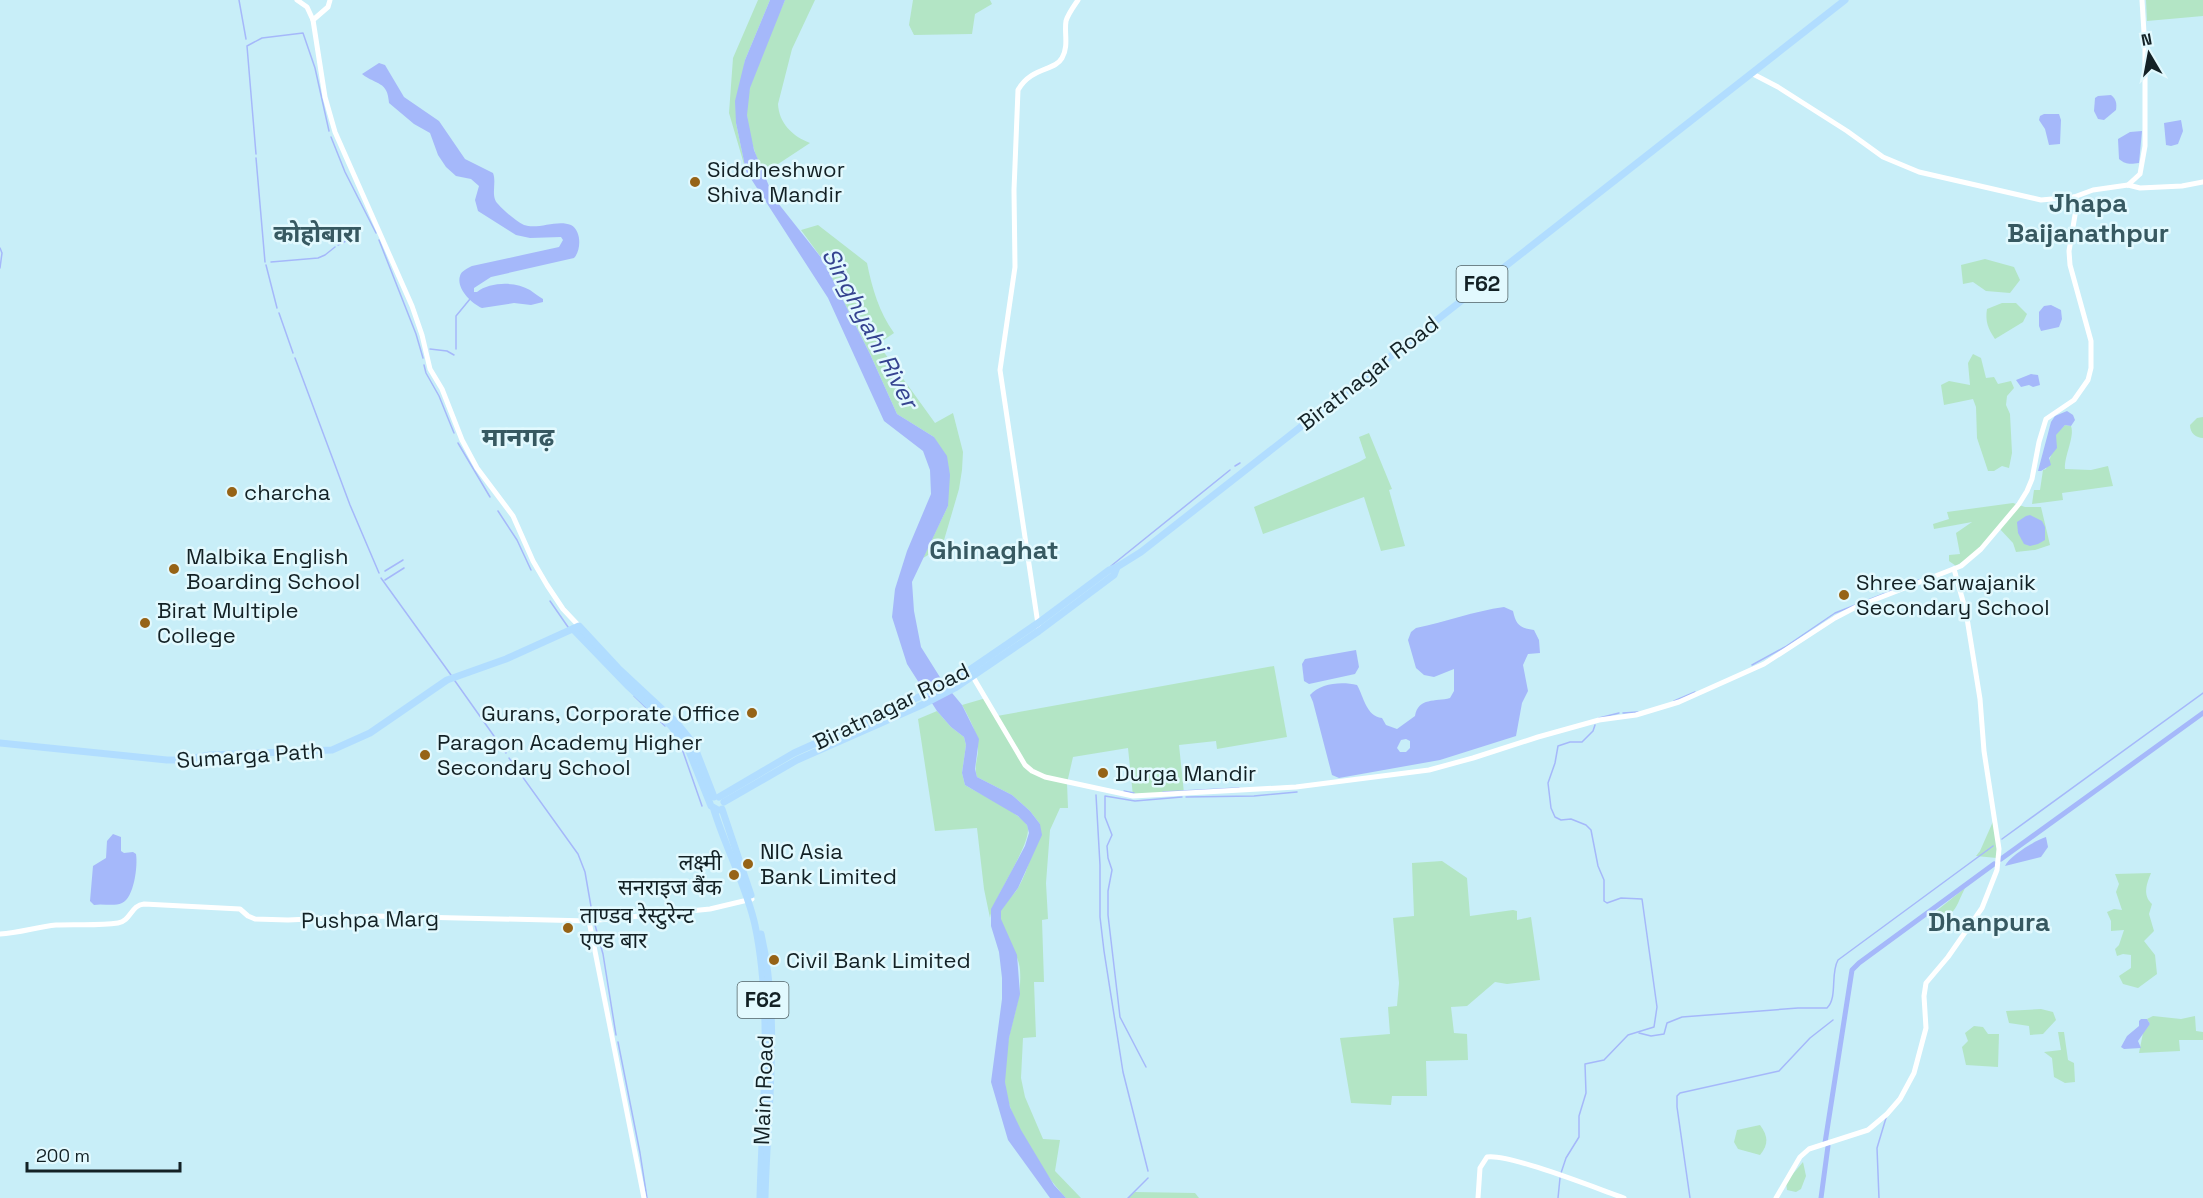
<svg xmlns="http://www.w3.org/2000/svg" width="2203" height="1198" font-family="'Space Grotesk','Noto Sans Devanagari',sans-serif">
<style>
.green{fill:#b3e5c5}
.water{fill:#a5b8fa;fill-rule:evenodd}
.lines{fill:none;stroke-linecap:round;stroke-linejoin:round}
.stream{stroke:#a5b8fa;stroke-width:1.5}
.canal{stroke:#a5b8fa;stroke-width:5}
.minor{stroke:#fff;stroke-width:5}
.major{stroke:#b1ddff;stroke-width:7}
.poi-dot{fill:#966316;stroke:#e2f9fe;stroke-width:2}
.labels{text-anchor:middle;stroke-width:5;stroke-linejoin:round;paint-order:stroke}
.shield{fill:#e2f9fe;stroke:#516266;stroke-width:1.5}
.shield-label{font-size:21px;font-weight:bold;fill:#132125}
.poi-label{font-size:22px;fill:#132125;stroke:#e2f9fe;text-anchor:start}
.street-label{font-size:22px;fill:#132125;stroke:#e2f9fe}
.neighbourhood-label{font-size:24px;font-weight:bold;fill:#375961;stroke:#e2f9fe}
.water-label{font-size:24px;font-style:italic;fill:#354390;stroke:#e2f9fe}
.quarter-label{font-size:26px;font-weight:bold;fill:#375961;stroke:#e2f9fe}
</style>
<rect width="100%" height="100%" fill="#c8eef8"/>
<!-- green -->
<g class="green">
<path d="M758 0H770L745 60 736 123 746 171 729 113 733 58Z"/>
<path d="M785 0H815L792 49 778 104C779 123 792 136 810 143L763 174C756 156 748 135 747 115 745 79 771 33 785 0Z"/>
<path d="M913 0H990L992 4 975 14 972 34 914 35 909 25Z"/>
<path d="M2146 0H2203V16L2147 21Z"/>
<path d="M818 225 867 263C872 288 879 312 894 333L878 344 935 423 953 413 963 452 962 470 959 489 942 547 923 558 948 506 934 437 897 414 870 354 823 260 801 230Z"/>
<path d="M1985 259 2014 267 2020 280 2010 293 1986 291 1973 282 1963 284 1961 265Z"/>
<path d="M2002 303H2016L2027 314 2023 322 1995 339C1988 329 1985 321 1987 309Z"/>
<path d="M1973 354 1981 358 1986 378 1994 377 1998 384 2011 381 2014 388 2007 396 2006 405 2010 414 2012 453 2009 468 2002 466 1994 471H1988L1977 438 1976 407 1973 399 1944 405 1941 385 1949 381 1970 385 1968 363Z"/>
<path d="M2203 417V438C2196 438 2190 433 2190 425L2197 418Z"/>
<path d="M2065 425 2071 426C2075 437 2064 456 2065 469L2091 470 2108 466 2113 486 2062 493 2063 500 2032 504 2034 490H2040L2043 470 2046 469 2056 442 2055 435Z"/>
<path d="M1369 433 1392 489 1389 490 1405 546 1381 551 1364 497 1263 534 1254 507 1359 462 1366 458 1359 437Z"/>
<path d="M2013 503 2025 507H2041L2050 545 2035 550 2016 552 2013 543 1998 527C1986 543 1973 556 1956 566L1949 561V555L1960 554 1956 533 1972 522 1934 529 1933 524 1949 519 1947 512Z"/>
<path d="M1274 666 1287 737 1217 749 1216 741 1179 745 1184 793 1133 796 1128 748 1073 757 1067 783 1068 808H1060L1050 830 1046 883 1048 919 1042 920 1044 982H1034L1036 1037 1023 1038 1021 1078 1025 1097 1043 1139 1060 1140 1055 1171 1081 1198H1066C1041 1170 1008 1121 1005 1083 1003 1069 1006 1055 1008 1042 1013 1016 1022 997 1020 970 1019 952 996 925 1001 910 1005 902 1013 896 1018 888 1029 869 1034 845 1040 824L1030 811 1012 795 977 777C974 767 977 761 978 752 979 736 970 719 962 705L986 698 997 716Z"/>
<path d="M937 711 951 727 964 737 966 745 962 773 965 785C978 793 1020 813 1027 825 1035 840 993 897 990 918L984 889 977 828 935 831 918 719Z"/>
<path d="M1995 817 2000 849 1997 858 1976 856 1980 851Z"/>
<path d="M1442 861 1467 878 1470 916 1513 910 1517 911V920L1531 917 1540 980 1507 984 1495 982 1467 1006 1451 1007 1454 1033 1467 1034 1468 1060 1426 1061 1427 1096H1392L1391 1105 1351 1103 1340 1038 1390 1034 1388 1007 1397 1006 1399 983 1393 918 1414 916 1412 863Z"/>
<path d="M2151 873C2147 883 2142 895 2152 904L2149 914 2154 931 2144 941 2155 955 2157 974 2138 988 2123 984 2119 976 2131 968V955L2123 954 2117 956 2115 949 2119 945 2124 930 2111 931V921L2107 912 2114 909 2122 910 2116 892 2119 884 2115 874Z"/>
<path d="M1965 888C1955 908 1955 920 1930 916Z"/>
<path d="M2041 1009 2053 1012 2056 1020 2043 1034 2030 1035 2029 1026 2009 1023 2006 1011Z"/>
<path d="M2153 1016 2181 1019 2195 1016 2196 1031 2203 1032V1040H2179L2180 1051 2139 1053 2143 1033 2150 1024 2147 1019Z"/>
<path d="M1974 1026 1983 1027 1988 1034H1999L1998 1067 1966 1065 1962 1047 1968 1041 1965 1033Z"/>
<path d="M2058 1032H2064L2068 1060 2074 1063 2075 1082 2065 1083 2054 1077 2052 1058 2044 1052 2061 1050Z"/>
<path d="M1760 1125C1768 1136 1769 1144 1760 1155L1738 1149 1734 1142 1737 1130Z"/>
<path d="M1803 1162 1806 1176 1801 1189 1796 1192 1787 1190 1786 1182Z"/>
<path d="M1135 1192 1195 1193 1199 1198H1128Z"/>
</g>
<!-- water -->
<g class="water">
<path d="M770 0H785L750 88 747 115 754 150 774 198 823 260 870 354 897 414 934 437 947 456 950 475 948 506 912 582 914 611 921 647 943 682 962 705 979 739 975 769 977 777 1012 795 1030 811 1040 824 1042 835 1018 888 1001 911V919L1017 955 1020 994 1009 1038 1005 1082 1010 1107 1021 1130 1054 1185 1066 1198H1050L1008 1140 991 1082 1002 999V978L999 952 991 926V909L1025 846 1029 833 1027 825 1018 816 965 785 962 773 966 745 964 737 951 727 937 711 907 664 892 617 895 589 907 551 931 494 930 470 923 451 884 421 828 298 746 171 736 123 735 101 745 60Z"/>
<path d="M379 63 385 65 404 97 439 121 465 159 493 173C497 183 490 196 498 204 504 211 516 221 524 225 538 230 557 219 571 225 582 231 581 251 574 258L491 277 474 288V292H477C490 282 515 281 530 290 534 293 538 296 543 299V302L531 305 514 303 482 308C471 303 456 288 460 276 461 271 468 268 472 266L559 247 563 240 561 237 530 238 516 235 478 211 475 200 479 186 471 179 456 176 446 167 438 155 430 133 414 124 389 103C388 81 376 85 362 74Z"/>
<path d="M2111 95C2116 99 2117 103 2116 110L2104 120 2098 119 2094 111 2095 98 2098 96Z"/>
<path d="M2044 114H2059L2061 120 2060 144 2049 145 2045 129 2039 120 2040 116Z"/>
<path d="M2181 120 2183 131 2178 144 2171 146 2166 145 2164 123Z"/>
<path d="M2142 131 2139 163C2131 164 2126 165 2119 159L2118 139 2130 132Z"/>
<path d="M2051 305 2061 310 2062 319 2059 327 2041 331 2039 326V312L2044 306Z"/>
<path d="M2031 374 2038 375 2040 385 2033 387 2029 385 2021 387 2016 380Z"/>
<path d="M2067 411 2073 415 2075 420 2071 426 2065 425 2056 435 2057 448 2049 458 2051 465 2041 471H2038L2051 422 2055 416Z"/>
<path d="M2030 515 2042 521 2045 527V540L2038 544 2030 546 2024 544 2018 533 2017 522 2026 516Z"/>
<path d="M1504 607 1513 611C1516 625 1520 628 1534 630L1539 640 1540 653 1528 654 1523 665 1528 691 1522 703 1516 736 1440 760 1339 778 1332 775 1313 702 1310 695C1320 683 1342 681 1357 685 1364 697 1366 716 1382 718L1386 725 1397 729 1415 716C1418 697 1436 702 1450 698L1454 691V669L1434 677 1424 675 1416 668 1408 640 1411 632 1416 628C1446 622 1474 611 1504 607ZM1406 739 1410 741V748L1406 752H1400L1397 748 1401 740Z"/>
<path d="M1356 650 1359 667 1355 674 1309 684 1304 681 1302 664 1305 659Z"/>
<path d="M113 834 121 837V851L124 853 133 852 136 854C138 866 134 898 122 903 113 907 103 903 94 905L90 901 93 866 106 858 107 841Z"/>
<path d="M2046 837 2048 847 2041 857 2005 866C2009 856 2036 840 2046 837Z"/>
<path d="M2141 1019H2147L2150 1024 2138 1041 2141 1048 2124 1049 2121 1047 2127 1036 2139 1026V1021Z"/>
</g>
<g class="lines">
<!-- stream -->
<g class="stream">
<path d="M239 0 246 39"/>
<path d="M331 137 345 172 376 233"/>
<path d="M256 154 247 46 262 38 303 33 315 68 329 131"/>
<path d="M256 158 265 262"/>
<path d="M379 240 416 334 423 358"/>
<path d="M338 245 346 241"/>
<path d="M0 248 2 253 0 268"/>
<path d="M271 262 318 258 325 255 335 247"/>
<path d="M266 265 277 308"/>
<path d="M279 313 293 353"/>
<path d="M430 349 447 351 454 355"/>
<path d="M456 349V316L470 299"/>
<path d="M295 358 350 505 379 573"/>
<path d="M424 365 426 373 439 396 454 433"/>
<path d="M458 443 490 497"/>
<path d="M1235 466 1240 463"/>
<path d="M498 511 517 540 531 570"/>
<path d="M1111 566 1230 470"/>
<path d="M385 571 403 560"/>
<path d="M381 578 451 675"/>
<path d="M385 580 404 568"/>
<path d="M550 601 568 627"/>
<path d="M1752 665 1785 647 1835 613 1919 580"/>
<path d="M455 681 506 753"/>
<path d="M941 683 951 678"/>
<path d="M634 696 665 726"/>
<path d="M1674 701 1695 692"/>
<path d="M1623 713 1638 712"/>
<path d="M1599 718 1619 713"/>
<path d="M680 743 702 806"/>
<path d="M509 758 578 854 585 872 593 918"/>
<path d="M1124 791 1134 793"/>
<path d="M1163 792 1239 788"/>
<path d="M1096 795 1100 865V917L1104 951 1123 1072 1148 1171"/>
<path d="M1186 797 1254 796 1297 792"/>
<path d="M2002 839 2203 693"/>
<path d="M595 925 603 954 616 1035"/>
<path d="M1639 1033 1651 1036 1664 1034 1667 1023 1682 1017 1798 1008H1827C1838 997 1830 974 1838 960L1993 846"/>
<path d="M618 1042 640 1153 647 1198"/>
<path d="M1146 1067 1120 1017 1108 915V891L1112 870 1108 858 1107 846 1112 835 1105 817V796L1135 801 1182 797"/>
<path d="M1561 1173 1566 1158 1579 1137V1116L1586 1093 1585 1064 1604 1060 1628 1035 1654 1027 1657 1007 1642 899 1621 898 1607 903 1604 901V880L1598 866 1591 830 1586 825 1571 819 1561 820 1555 817 1551 808 1548 783 1555 763 1558 746 1570 742H1582L1593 731 1595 725"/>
<path d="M1128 1198 1148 1178"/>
<path d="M1558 1198 1560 1178"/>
<path d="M1690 1198 1677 1107V1096L1680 1093 1779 1071 1810 1038 1833 1020"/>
<path d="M1879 1198 1877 1148 1886 1118"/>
</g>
<!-- canal -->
<g class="canal">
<path d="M2001 859 2203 713"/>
<path d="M1825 1143 1852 970 1859 963 1994 864"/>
<path d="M1821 1198 1828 1146"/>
</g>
<!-- minor -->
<g class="minor">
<path d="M297 0 307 7 313 20 325 97 335 132 412 306 422 335 430 369 442 389 462 440 477 468 513 516 533 561 547 585 563 609 579 626"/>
<path d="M313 20 328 7 330 0"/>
<path d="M1753 74 1778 87 1847 131 1883 157 1919 172 2041 200 2074 197 2093 190 2128 185 2140 188 2182 186 2203 182"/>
<path d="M2128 185 2140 174 2145 146V49L2142 0"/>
<path d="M1039 631 1000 370 1015 267 1014 190 1018 90C1031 67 1055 71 1062 58 1069 46 1064 33 1066 21 1068 14 1074 6 1078 0"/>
<path d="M973 677 1025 765 1032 771 1045 777 1133 796 1296 787 1429 770 1473 758 1538 737 1599 720 1636 715 1679 702 1764 664 1835 618 1856 607 1961 566 1981 549 2019 504 2027 491 2032 479 2039 442 2046 419 2074 400 2088 380 2091 368V341L2070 265 2069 251 2076 209 2074 197"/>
<path d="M589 921 644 1198"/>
<path d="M0 934C19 933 37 927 56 925 77 924 98 926 118 923 131 921 131 905 144 904L240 909 248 916 255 919 288 920 375 916 589 921 710 909 752 899"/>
<path d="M1478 1198 1480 1168 1487 1157C1508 1153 1598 1189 1624 1198"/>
<path d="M1776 1198 1800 1157 1809 1149 1868 1130 1887 1114 1900 1099 1914 1073 1926 1028 1924 996 1926 983 1948 957 1982 908 1997 870 1999 849 1984 751 1980 699 1966 612 1954 569"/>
</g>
<!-- major -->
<g class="major">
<path d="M573 629 629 687 671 726 687 746 711 806 718 810"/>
<path d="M0 743 167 760H184L210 755 332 750 370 733 447 680 506 659 579 626 618 668 676 722 693 743 714 797"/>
<path d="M719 797 794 753 952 682 1038 623 1109 570 1117 567 1141 552 1845 0"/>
<path d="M724 802 797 760 924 704 955 688 1039 631 1114 575 1117 567"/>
<path d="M722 809 751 895"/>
<path d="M714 810C726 849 746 885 755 925 773 1009 762 1113 760 1198"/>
<path d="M761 934C781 1020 767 1111 765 1198"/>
</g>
</g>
<!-- markers -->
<g class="poi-dot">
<circle cx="695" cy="182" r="6"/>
<circle cx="232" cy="492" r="6"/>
<circle cx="174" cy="569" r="6"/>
<circle cx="1844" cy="595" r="6"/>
<circle cx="145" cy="623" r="6"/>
<circle cx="752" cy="713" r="6"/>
<circle cx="425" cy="755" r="6"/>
<circle cx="1103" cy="773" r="6"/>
<circle cx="748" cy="864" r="6"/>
<circle cx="734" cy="875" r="6"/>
<circle cx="568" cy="928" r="6"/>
<circle cx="774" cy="960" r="6"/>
</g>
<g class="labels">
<!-- shield labels -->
<g class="shield">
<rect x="1456.5" y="266" width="51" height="36" rx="4.5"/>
<rect x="737.5" y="982" width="51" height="36" rx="4.5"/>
</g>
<g class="shield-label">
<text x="1482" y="291">F62</text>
<text x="763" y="1007">F62</text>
</g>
<!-- poi labels -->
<g class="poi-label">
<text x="707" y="177">Siddheshwor<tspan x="707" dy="25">Shiva Mandir</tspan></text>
<text x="244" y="500">charcha</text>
<text x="186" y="564">Malbika English<tspan x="186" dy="25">Boarding School</tspan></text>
<text x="1856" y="590">Shree Sarwajanik<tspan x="1856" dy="25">Secondary School</tspan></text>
<text x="157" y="618">Birat Multiple<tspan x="157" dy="25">College</tspan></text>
<text x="740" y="721" text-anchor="end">Gurans, Corporate Office</text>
<text x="437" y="750">Paragon Academy Higher<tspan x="437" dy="25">Secondary School</tspan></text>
<text x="1115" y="781">Durga Mandir</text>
<text x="760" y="859">NIC Asia<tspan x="760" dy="25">Bank Limited</tspan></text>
<text x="722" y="870" text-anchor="end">लक्ष्मी<tspan x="722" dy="25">सनराइज बैंक</tspan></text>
<text x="580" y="923">ताण्डव रेस्टुरेन्ट<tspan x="580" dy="25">एण्ड बार</tspan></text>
<text x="786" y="968">Civil Bank Limited</text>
</g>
<!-- street labels -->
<g class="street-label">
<text transform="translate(1368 373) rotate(-38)" y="8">Biratnagar Road</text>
<text transform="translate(891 706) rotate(-26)" y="8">Biratnagar Road</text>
<text transform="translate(250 755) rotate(-4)" y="8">Sumarga Path</text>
<text transform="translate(370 919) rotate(-1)" y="8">Pushpa Marg</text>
<text transform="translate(763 1090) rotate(-88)" y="8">Main Road</text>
</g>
<!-- neighbourhood labels -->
<g class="neighbourhood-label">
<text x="317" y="242">कोहोबारा</text>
</g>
<!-- water labels -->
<g class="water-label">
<text transform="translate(870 328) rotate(62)" y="8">Singhyahi River</text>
</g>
<!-- quarter labels -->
<g class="quarter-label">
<text x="2088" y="212">Jhapa<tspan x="2088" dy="30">Baijanathpur</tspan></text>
<text x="518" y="446">मानगढ़</text>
<text x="994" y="559">Ghinaghat</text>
<text x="1989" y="931">Dhanpura</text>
</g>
</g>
<!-- north arrow -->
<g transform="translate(2149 54) rotate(350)" stroke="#e2f9fe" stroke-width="4.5" paint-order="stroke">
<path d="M0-4.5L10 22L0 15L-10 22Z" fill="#132125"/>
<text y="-9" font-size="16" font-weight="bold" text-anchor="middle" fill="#132125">N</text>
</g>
<!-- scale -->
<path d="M27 1162v9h153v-9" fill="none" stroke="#132125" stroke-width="3"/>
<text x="36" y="1162" font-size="18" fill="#132125" stroke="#e2f9fe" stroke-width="4.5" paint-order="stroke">200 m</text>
</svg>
